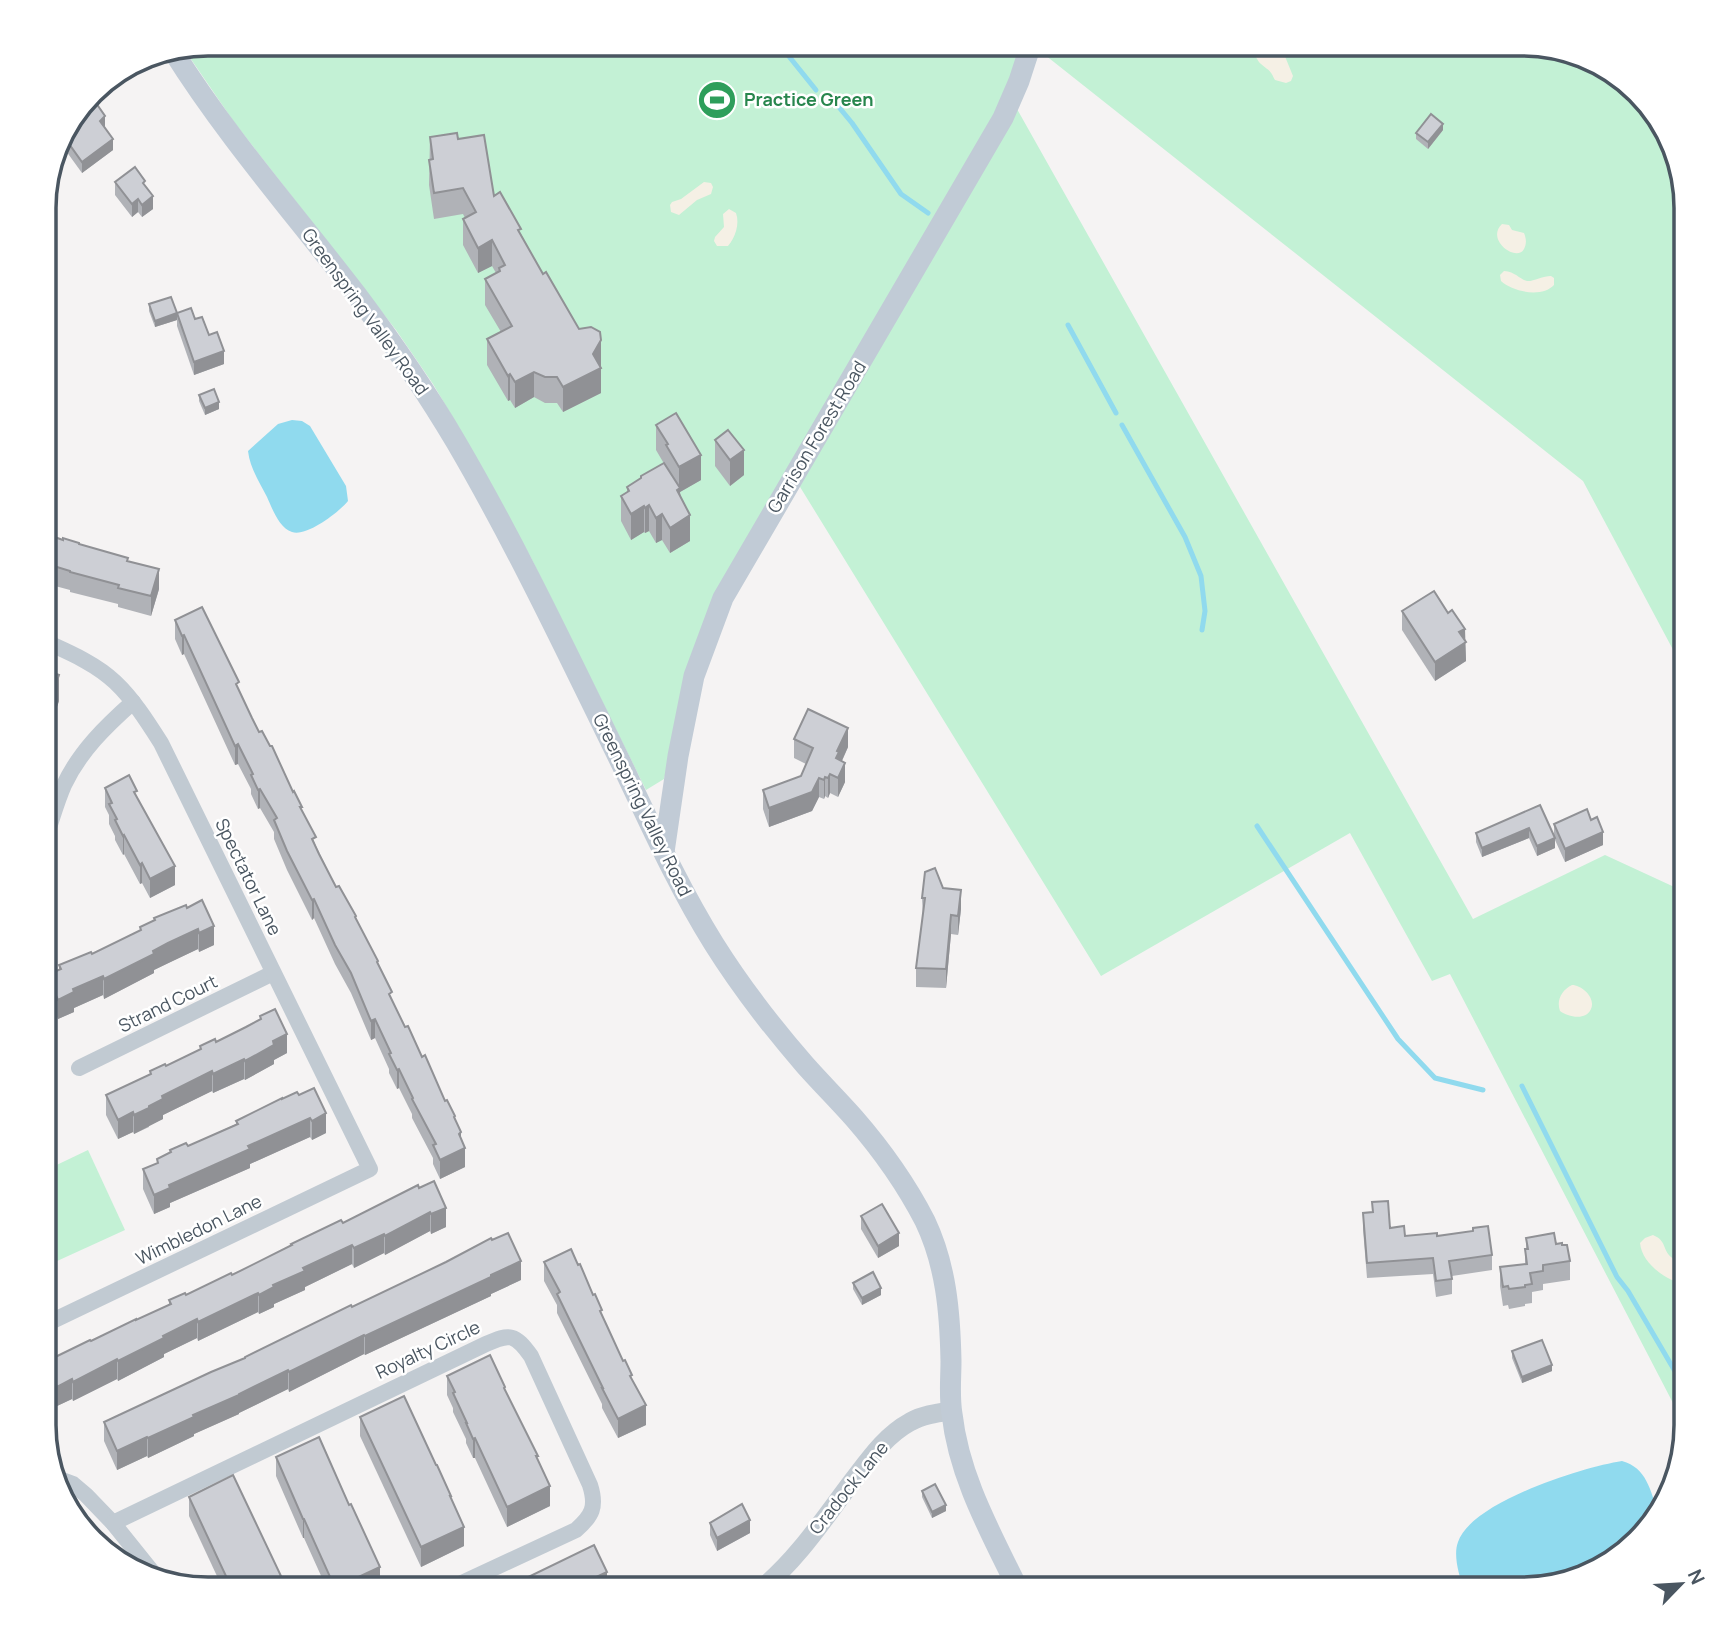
<svg xmlns="http://www.w3.org/2000/svg" width="1730" height="1633" font-family="Manrope,sans-serif">
<style>
.green{fill:#c3f1d5}
.sand{fill:#f5f0e5}
.water{fill:#90daee}
.lines{fill:none;stroke-linecap:round;stroke-linejoin:round}
.stream{stroke:#90daee;stroke-width:5}
.minor{stroke:#c1cad2;stroke-width:16}
.tertiary{stroke:#c1cad2;stroke-width:19}
.secondary{stroke:#c1cbd6;stroke-width:21}
.wall{fill:#b0b2b7}
.shaded-wall{fill:#909195}
.building{fill:#cdcfd5;stroke:#909195;stroke-width:2}
.labels{text-anchor:middle;stroke-width:5;stroke-linejoin:round;paint-order:stroke}
.leisure-label{font-size:18px;font-weight:bold;fill:#27864d;stroke:#fff;text-anchor:start}
.street-label{font-size:18px;fill:#4a5661;stroke:#fff}
.rim{fill:none;stroke:#4a5661;stroke-width:3.5}
</style>
<rect width="100%" height="100%" fill="#f5f3f3"/>
<!-- green -->
<g class="green">
<path d="M208 44H1532L1594 61 1638 92 1674 145 1686 198V674L1583 481 1040 51 1017 109 1473 919 1605 855 1683 891 1686 890V1428L1450 974 1432 981 1350 833 1101 976 789 469 752 530 670 756 664 779 646 790 531 558 462 433 433 384 396 330 234 122 184 49Z"/>
<path d="M88 1150 125 1230 44 1267V1171Z"/>
</g>
<!-- sand -->
<g class="sand">
<path d="M1224 44H1272L1284 54 1293 76 1291 81 1286 83 1275 80C1269 68 1270 72 1261 64 1257 61 1256 55 1252 51L1242 55 1231 54Z"/>
<path d="M704 182 711 183 713 187 711 194 697 200 679 215 671 212 670 205 672 202 681 199Z"/>
<path d="M729 209 736 213C740 224 735 238 728 246H717L714 241 715 237 724 227 723 214Z"/>
<path d="M1502 224 1509 225 1512 230 1524 233C1526 238 1527 243 1524 249 1517 263 1485 240 1502 224Z"/>
<path d="M1504 271C1516 272 1519 279 1527 281 1532 282 1543 276 1551 276L1554 278V285C1542 298 1513 292 1501 281L1500 275Z"/>
<path d="M1572 985C1582 985 1596 998 1591 1009 1586 1021 1568 1017 1560 1011 1556 1000 1562 990 1572 985Z"/>
<path d="M1653 1235C1667 1241 1662 1249 1671 1257 1675 1261 1681 1264 1686 1267V1285C1667 1281 1642 1264 1640 1243L1645 1238Z"/>
</g>
<!-- water -->
<g class="water">
<path d="M292 420 302 421 310 426 346 486 348 501C339 512 307 537 292 532 279 528 272 508 267 497 259 481 250 468 248 451L278 424Z"/>
<path d="M1622 1461C1647 1468 1650 1490 1658 1512L1638 1541 1585 1577 1532 1589H1464C1459 1576 1453 1555 1458 1542 1471 1502 1583 1467 1622 1461Z"/>
</g>
<g class="lines">
<!-- stream -->
<g class="stream">
<path d="M779 44 816 90"/>
<path d="M833 100 852 123 901 194 928 213"/>
<path d="M1068 325 1116 413"/>
<path d="M1122 425 1185 537 1201 576 1205 611 1202 630"/>
<path d="M1257 826 1398 1039 1435 1078 1483 1090"/>
<path d="M1522 1086 1617 1277 1628 1291 1686 1390"/>
</g>
<!-- minor -->
<g class="minor">
<path d="M44 842C51 823 56 803 64 785 80 751 106 726 133 702"/>
<path d="M79 1068 273 973"/>
<path d="M44 1325 370 1169 161 743C147 721 133 699 115 682 95 663 68 652 44 641"/>
<path d="M54 1477 73 1484 86 1495 113 1523 158 1579"/>
<path d="M113 1523 486 1344C510 1333 515 1334 531 1356L590 1485C597 1507 592 1516 576 1530L449 1589"/>
</g>
<!-- tertiary -->
<path class="tertiary" d="M761 1589C798 1559 825 1517 854 1479 870 1458 886 1435 910 1422 922 1415 937 1413 951 1411"/>
<!-- secondary -->
<g class="secondary">
<path d="M173 51C227 137 294 213 356 294 392 342 426 391 456 442 518 548 570 659 624 769 652 828 679 888 714 944 741 987 772 1027 805 1065 821 1083 838 1100 854 1118 881 1149 906 1184 925 1221 946 1265 950 1312 951 1361 951 1378 949 1397 952 1414 959 1477 991 1533 1018 1589"/>
<path d="M664 852 678 756 694 676 723 598 1003 118 1019 81 1031 44"/>
</g>
</g>
<!-- wall -->
<g class="wall">
<path d="M73 120 105 128 113 150 82 173 61 144 58 146 61 136Z"/>
<path d="M1443 130 1428 149 1416 139V133Z"/>
<path d="M430 137 458 139 494 196 521 234 543 274 601 366 600 367 601 393 563 412 557 403H545L534 397 515 408 510 400 508 401 487 365V339L501 332 485 305V279L496 273 492 266 478 273 463 245V219L465 218 463 214 434 219 429 185Z"/>
<path d="M115 182 145 186 153 209 142 217 138 212 132 217 115 195Z"/>
<path d="M149 304 177 320 155 327 149 311Z"/>
<path d="M177 313 195 319 209 335 224 364 194 375 177 326Z"/>
<path d="M199 395 219 409 205 415 199 401Z"/>
<path d="M656 425 701 480 680 492 690 541 670 553 662 540 656 543 649 531 645 533 644 532 631 540 621 521V496L627 493V487L641 478 666 467 656 450Z"/>
<path d="M715 440 744 475 730 486 715 466Z"/>
<path d="M44 537 79 544 128 561 159 589 151 616 118 607V604L70 592V590L44 583Z"/>
<path d="M1402 611 1448 613 1465 641 1466 661 1435 681 1402 630Z"/>
<path d="M175 620 239 690 252 718 302 811 316 846 336 887 356 920 378 965 392 1000 405 1027 455 1119 461 1139 465 1167 440 1179 433 1164V1158L412 1118V1114L399 1088 397 1089 389 1073V1069L375 1038 371 1040 351 993 335 964 314 918 312 920 287 870 274 839V832L260 808 258 809 251 794V789L238 764 235 765 184 654 182 655 175 639Z"/>
<path d="M44 670 59 701 50 727 44 725Z"/>
<path d="M794 739 848 747 842 761 845 782 838 797 830 793 828 798 825 796 824 799 819 797 812 811 769 827 763 809V790L801 776 806 764 794 758Z"/>
<path d="M105 788 137 798 175 885 150 898 142 883 140 884 124 854 123 855 115 840V836L109 824V815L105 807Z"/>
<path d="M1540 805 1554 835V824L1603 845 1565 862 1555 840V848L1537 856 1529 838 1482 857 1476 842V833Z"/>
<path d="M943 888 961 909 958 935 951 934 946 988 916 987V968L923 917 922 898Z"/>
<path d="M186 905 214 945 199 952 198 949 168 963 154 970V973L104 999 103 995 74 1008V1012L58 1019 47 995V975L59 970V965L92 954 128 938 140 931V927L154 920V918Z"/>
<path d="M260 1016 287 1053 274 1060V1064L245 1080 244 1079 213 1093 212 1091 163 1115V1119L149 1125V1127L134 1134 133 1132 118 1139 106 1115V1095L150 1074V1071L166 1066 200 1049V1046L216 1042 260 1019Z"/>
<path d="M299 1095 326 1133 312 1140 310 1137 250 1164V1168L170 1203V1207L154 1214 143 1189V1169L157 1163V1159L170 1153V1150L188 1146 236 1124V1121L282 1099Z"/>
<path d="M418 1185 446 1227 431 1234 430 1231 385 1255 384 1253 354 1268 352 1264 305 1287V1290L274 1304V1307L259 1314 258 1312 198 1341 197 1338 164 1354V1357L118 1381 117 1379 73 1401 72 1399 57 1406 45 1362 169 1305V1300L186 1295 232 1275 291 1246V1244L343 1223Z"/>
<path d="M1372 1202 1390 1228 1405 1236H1437L1492 1255V1270L1452 1276V1294L1436 1297 1433 1274 1367 1278 1363 1229V1213L1372 1212Z"/>
<path d="M861 1216 899 1246 878 1258 861 1229Z"/>
<path d="M1526 1238 1556 1244 1570 1261V1280L1543 1284V1290L1532 1292V1303L1525 1304V1306L1509 1309 1508 1305 1503 1306 1500 1286V1267L1525 1264V1249H1526Z"/>
<path d="M544 1262 602 1316 632 1380 646 1425 618 1438 602 1408V1404L557 1313V1305L544 1281Z"/>
<path d="M521 1280 491 1294V1296L365 1355 364 1354 289 1392 288 1389 239 1413V1414L194 1434V1436L148 1458 147 1456 117 1470 104 1441V1422L245 1358 352 1307Z"/>
<path d="M853 1283 881 1295 862 1305 853 1289Z"/>
<path d="M1512 1351 1552 1371 1522 1383 1512 1358Z"/>
<path d="M447 1376 505 1390 538 1460 550 1506 507 1527 475 1458H473L466 1443V1439L453 1412V1408L447 1395Z"/>
<path d="M360 1417 436 1465 451 1499 464 1546 421 1567 360 1436Z"/>
<path d="M276 1457 380 1586 373 1589H327L304 1538H303L276 1476Z"/>
<path d="M922 1491 946 1511 932 1518 922 1497Z"/>
<path d="M189 1497 281 1581 284 1589H223L189 1516Z"/>
<path d="M710 1523 750 1533 717 1551 710 1535Z"/>
</g>
<!-- shaded-wall -->
<g class="shaded-wall">
<path d="M105 116V128L100 121Z"/>
<path d="M1443 124V130L1428 149V142Z"/>
<path d="M61 135V144L58 146 61 136Z"/>
<path d="M113 139V150L82 173V162Z"/>
<path d="M153 196V209L142 217V205Z"/>
<path d="M138 199V212L132 217V204Z"/>
<path d="M492 240V266L478 273V248Z"/>
<path d="M177 313V320L155 327V321Z"/>
<path d="M601 340V366L600 368H601V393L563 412V387L593 354Z"/>
<path d="M224 351V364L194 375V362Z"/>
<path d="M534 372V397L515 408V382Z"/>
<path d="M510 374V400L508 401V376Z"/>
<path d="M219 402V409L205 415V408Z"/>
<path d="M744 450V475L730 486V460Z"/>
<path d="M701 455V480L680 492V514L677 490 679 488V467Z"/>
<path d="M649 505V531L645 533V508Z"/>
<path d="M644 506V532L631 540V514Z"/>
<path d="M662 514V540L656 543V518Z"/>
<path d="M690 515V541L670 553V528Z"/>
<path d="M159 569V589L151 616V596Z"/>
<path d="M1465 629 1466 661 1435 681V662L1459 632Z"/>
<path d="M184 635V654L182 655V636Z"/>
<path d="M59 675V701L50 727V701Z"/>
<path d="M848 728V747L839 767 836 758 837 751Z"/>
<path d="M238 744V764L235 765V746Z"/>
<path d="M845 763V782L838 797V778Z"/>
<path d="M830 774V793L828 798V778Z"/>
<path d="M825 777V796L824 799V780Z"/>
<path d="M819 778V797L812 811 769 827V808Z"/>
<path d="M260 789V808L258 809V790Z"/>
<path d="M1529 828V838L1482 857V848Z"/>
<path d="M1603 832V845L1565 862V849Z"/>
<path d="M124 835V854L123 855V836Z"/>
<path d="M1555 838V848L1537 856V846Z"/>
<path d="M142 863V883L140 884V865Z"/>
<path d="M175 866V885L150 898V879Z"/>
<path d="M961 890V909L958 935V916Z"/>
<path d="M314 899V918L312 920V900Z"/>
<path d="M951 915V934L946 988V969Z"/>
<path d="M214 926V945L199 952V933Z"/>
<path d="M198 929V949L154 970V973L104 999V979L153 951Z"/>
<path d="M103 976V995L74 1008V1012L58 1019V1000L73 989Z"/>
<path d="M375 1019V1038L371 1040V1021Z"/>
<path d="M287 1034V1053L274 1060V1064L245 1080V1061L273 1041Z"/>
<path d="M244 1059V1079L213 1093V1074Z"/>
<path d="M399 1069V1088L397 1089V1070Z"/>
<path d="M212 1071V1091L163 1115V1119L134 1134V1115L149 1106 162 1096Z"/>
<path d="M133 1112V1132L118 1139V1120Z"/>
<path d="M326 1113V1133L312 1140V1121Z"/>
<path d="M310 1118V1137L250 1164V1168L170 1203V1207L154 1214V1195L169 1185 248 1146Z"/>
<path d="M461 1132V1150L465 1148V1167L440 1179V1160L459 1134Z"/>
<path d="M446 1208V1227L431 1234V1214Z"/>
<path d="M430 1212V1231L385 1255V1236Z"/>
<path d="M899 1233V1246L878 1258V1246Z"/>
<path d="M384 1234V1253L354 1268V1248Z"/>
<path d="M352 1245V1264L305 1287V1290L274 1304V1307L259 1314V1295L273 1285 303 1268Z"/>
<path d="M521 1261V1280L491 1294V1296L365 1355V1336Z"/>
<path d="M881 1288V1295L862 1305V1298Z"/>
<path d="M258 1293V1312L198 1341V1322Z"/>
<path d="M197 1319V1338L164 1354V1357L118 1381V1361L163 1336Z"/>
<path d="M364 1335V1354L289 1392V1372Z"/>
<path d="M117 1359V1379L73 1401V1382Z"/>
<path d="M1552 1365V1371L1522 1383V1377Z"/>
<path d="M288 1370V1389L239 1413V1414L194 1434V1436L148 1458V1438L193 1415Z"/>
<path d="M72 1379V1399L57 1406V1387Z"/>
<path d="M56 1384V1404L44 1409V1390Z"/>
<path d="M646 1405V1425L618 1438V1419Z"/>
<path d="M147 1437V1456L117 1470V1451Z"/>
<path d="M475 1438V1458H473V1439Z"/>
<path d="M550 1486V1506L507 1527V1507Z"/>
<path d="M946 1505V1511L932 1518V1512Z"/>
<rect x="303" y="1519" width="1" height="19"/>
<path d="M750 1520V1533L717 1551V1538Z"/>
<path d="M464 1527V1546L421 1567V1547Z"/>
<path d="M380 1567V1586L373 1589H335V1588Z"/>
<path d="M607 1572V1589H577L592 1579Z"/>
</g>
<!-- building -->
<g class="building">
<path d="M96 103 105 116 100 121 113 139 82 162 62 134 73 120Z"/>
<path d="M1431 114 1443 124 1428 142 1416 133Z"/>
<path d="M457 133 458 139 484 135 494 196 500 192 521 229 518 230 543 274 546 272 579 329 591 327 600 332 601 340 593 354 601 368 563 387 557 377H545L534 372 515 382 510 374 508 376 487 339 512 326 485 279 500 271 499 268 505 265 492 240 478 248 463 219 476 212 463 188 434 193 429 160 433 159 430 137Z"/>
<path d="M135 167 145 181 143 183 153 196 142 205 138 199 132 204 115 182Z"/>
<path d="M171 297 177 313 155 321 149 304Z"/>
<path d="M191 308 195 319 202 317 209 335 217 332 224 351 194 362 177 313Z"/>
<path d="M214 389 219 402 205 408 199 395Z"/>
<path d="M676 413 701 455 679 467 666 445 668 444 656 425Z"/>
<path d="M728 430 744 450 730 460 715 440Z"/>
<path d="M664 463 680 488 677 490 690 515 670 528 662 514 656 518 649 505 645 508 644 506 631 514 621 496 629 491 627 487 641 478V476Z"/>
<path d="M46 534 63 540V538L79 543V544L128 558 127 561 159 569 151 596 118 588 119 585 70 572V571L44 563V537L45 538Z"/>
<path d="M1434 591 1448 613 1452 610 1465 629 1459 632 1466 642 1435 662 1402 611Z"/>
<path d="M202 607 239 682 236 684 252 718 259 732 262 731 270 746H272L293 792 294 791 302 807H300L316 837 312 839 319 854 336 887 339 886 356 916 355 917 378 961 377 962 392 992 389 994 405 1027 408 1026 422 1057 425 1055 445 1101 447 1100 455 1116 454 1117 461 1132 459 1134 465 1148 440 1160 433 1145 436 1144 412 1099 413 1098 399 1069 397 1070 389 1054 391 1053 375 1019 371 1021 351 973 335 945 314 899 312 900 287 851 274 820 277 818 260 789 258 790 251 775 253 774 238 744 235 746 184 635 182 636 175 620Z"/>
<path d="M44 670 59 675 50 701 44 699Z"/>
<path d="M808 709 848 728 837 751 839 752 836 758 845 763 838 778 830 774 828 778 825 777 824 780 819 778 812 792 769 808 763 790 801 776 813 748 794 739Z"/>
<path d="M129 775 137 791 134 792 175 866 150 879 142 863 140 865 124 835 123 836 115 820 117 819 109 804 112 803 105 788Z"/>
<path d="M1540 805 1555 838 1537 846 1529 828 1482 848 1476 833Z"/>
<path d="M1587 809 1591 820 1597 817 1603 832 1565 849 1554 824Z"/>
<path d="M935 868 943 888 961 890 958 916 951 915 946 969 916 968 925 898H922L925 872Z"/>
<path d="M202 900 214 926 199 933 198 929 168 943 153 951 154 954 104 979 103 976 73 989 74 992 58 1000 47 975 61 969 59 965 91 952 92 954 141 930 140 927 155 920 154 918 186 905 187 908Z"/>
<path d="M275 1009 287 1034 273 1041 274 1045 245 1061 244 1059 213 1074 212 1071 162 1096 163 1099 149 1106V1108L134 1115 133 1112 118 1120 106 1095 151 1074 150 1071 165 1064 166 1066 201 1049 200 1046 215 1039 216 1042 246 1027 261 1019 260 1016Z"/>
<path d="M314 1088 326 1113 312 1121 310 1118 248 1146 250 1149 169 1185 170 1188 154 1195 143 1169 158 1163 157 1159 171 1152 170 1150 186 1143 188 1146 238 1124 236 1121 282 1098V1099L297 1092 299 1095Z"/>
<path d="M434 1181 446 1208 431 1214 430 1212 385 1236 384 1234 354 1248 352 1245 303 1268 305 1271 273 1285 274 1287 259 1295 258 1293 198 1322 197 1319 163 1336 164 1338 118 1361 117 1359 73 1382 72 1379 57 1387 56 1384 44 1390V1359L45 1362 90 1340 91 1341 136 1319V1320L171 1304 169 1300 185 1293 186 1295 231 1273 232 1275 292 1245 291 1244 341 1220 343 1223 418 1185 419 1188Z"/>
<path d="M1388 1201 1390 1228 1404 1226 1405 1236 1437 1233V1236L1473 1231V1228L1488 1226 1492 1255 1449 1261 1452 1279 1436 1281 1433 1258 1367 1263 1363 1213 1373 1212 1372 1202Z"/>
<path d="M882 1204 899 1233 878 1246 861 1216Z"/>
<path d="M508 1233 521 1261 491 1275V1277L365 1336 364 1335 289 1372 288 1370 239 1394V1395L193 1415 194 1417 148 1438 147 1437 117 1451 104 1422 211 1372 245 1358V1357L351 1305 352 1307 446 1262 491 1238 492 1240Z"/>
<path d="M1554 1233 1556 1244 1562 1243V1245H1567L1570 1261 1543 1265V1271L1530 1273 1532 1284 1525 1285V1287L1509 1289 1508 1286 1503 1287 1500 1267 1527 1264 1525 1249H1528L1526 1238Z"/>
<path d="M571 1249 578 1265 580 1264 593 1295 595 1294 602 1310 600 1311 607 1326 623 1361 625 1360 632 1375 630 1376 646 1405 618 1419 602 1388H603L557 1294 560 1292 544 1262Z"/>
<path d="M873 1272 881 1288 862 1298 853 1283Z"/>
<path d="M1542 1340 1552 1365 1522 1377 1512 1351Z"/>
<path d="M490 1355 505 1387 504 1388 538 1456H536L550 1486 507 1507 475 1438 473 1439 466 1423H467L453 1393 455 1392 447 1376Z"/>
<path d="M404 1396 436 1465H437L451 1496H450L464 1527 421 1547 360 1417Z"/>
<path d="M319 1437 349 1505 351 1504 380 1567 335 1588 304 1519H303L276 1457Z"/>
<path d="M233 1475 281 1576 279 1577 284 1589H232L189 1497Z"/>
<path d="M935 1484 946 1505 932 1512 922 1491Z"/>
<path d="M742 1504 750 1520 717 1538 710 1523Z"/>
<path d="M68 1505 102 1541 100 1542 111 1554 92 1541Z"/>
<path d="M594 1545 607 1572 592 1579 593 1581 577 1589 576 1587 573 1589H508L519 1584 518 1582Z"/>
</g>
<!-- icons -->
<defs>
<g id="stadium-disc" transform="scale(2.0125)"><circle r="9.5" fill="#2e9e5b" stroke="#fff"/><path d="M0-5a6.5 5 0 1 0 0 10a6.5 5 0 1 0 0-10ZM-3.5-1.8h7v3.6h-7Z" fill="#fff"/></g>
</defs>
<g fill-rule="evenodd">
<use href="#stadium-disc" x="717" y="100"/>
</g>
<g class="labels">
<!-- leisure labels -->
<g class="leisure-label">
<text x="744" y="106">Practice Green</text>
</g>
<!-- street labels -->
<g class="street-label">
<text transform="translate(365 312) rotate(54)" y="6">Greenspring Valley Road</text>
<text transform="translate(817 437) rotate(-59)" y="6">Garrison Forest Road</text>
<text transform="translate(642 805) rotate(64)" y="6">Greenspring Valley Road</text>
<text transform="translate(248 877) rotate(64)" y="6">Spectator Lane</text>
<text transform="translate(168 1004) rotate(-26)" y="6">Strand Court</text>
<text transform="translate(199 1230) rotate(-26)" y="6">Wimbledon Lane</text>
<text transform="translate(428 1350) rotate(-25)" y="6">Royalty Circle</text>
<text transform="translate(849 1488) rotate(-51)" y="6">Cradock Lane</text>
</g>
</g>
<!-- crop -->
<path d="M0 0H1730V1633H0ZM208 56H1522A152 152 0 0 1 1674 208V1425A152 152 0 0 1 1522 1577H208A152 152 0 0 1 56 1425V208A152 152 0 0 1 208 56Z" fill="#fff" fill-rule="evenodd"/>
<path class="rim" d="M208 56H1522A152 152 0 0 1 1674 208V1425A152 152 0 0 1 1522 1577H208A152 152 0 0 1 56 1425V208A152 152 0 0 1 208 56Z"/>
<!-- north arrow -->
<g transform="translate(1681 1584) rotate(65)" stroke="#ffffff" stroke-width="5" paint-order="stroke">
<path d="M0-5L12 26L0 18L-12 26Z" fill="#4a5661"/>
<text y="-10" font-size="19" font-weight="bold" text-anchor="middle" fill="#4a5661">N</text>
</g>
</svg>
